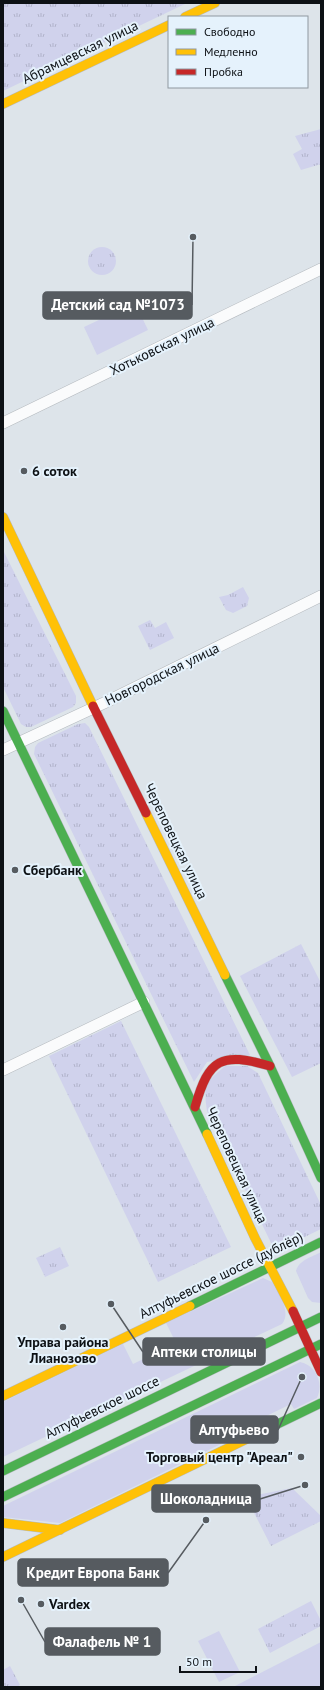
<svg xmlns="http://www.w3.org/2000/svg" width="324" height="1690" font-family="'PT Sans',sans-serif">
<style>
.grass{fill:#d0d2ec}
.park{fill:url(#park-tufts)}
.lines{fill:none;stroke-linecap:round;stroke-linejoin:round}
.street-casing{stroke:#b5babf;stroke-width:12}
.fast-casing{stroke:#b5babf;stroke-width:10}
.slow-casing{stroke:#b5babf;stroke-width:10}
.jam-casing{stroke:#b5babf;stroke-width:10}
.street{stroke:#fafbfc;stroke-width:11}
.fast{stroke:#4caf50;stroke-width:9}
.slow{stroke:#ffc107;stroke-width:9}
.jam{stroke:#c62828;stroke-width:9}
.poi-dot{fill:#565b60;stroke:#e5f2fc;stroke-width:1.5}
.labels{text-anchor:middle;stroke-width:4;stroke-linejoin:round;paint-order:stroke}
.street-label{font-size:14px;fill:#0d1115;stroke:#e5f2fc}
.poi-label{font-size:14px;font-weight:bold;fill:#0d1115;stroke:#e5f2fc;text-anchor:start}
.leader{fill:none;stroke:#565b60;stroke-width:1.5}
.callout-dot{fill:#565b60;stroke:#e5f2fc;stroke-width:1.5}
.callout{fill:#565b60;stroke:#565b60;stroke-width:1.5}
.callout-label{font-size:15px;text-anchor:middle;font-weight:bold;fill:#fff}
</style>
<defs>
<pattern id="park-tufts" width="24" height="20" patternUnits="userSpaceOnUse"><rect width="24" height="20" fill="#d0d2ec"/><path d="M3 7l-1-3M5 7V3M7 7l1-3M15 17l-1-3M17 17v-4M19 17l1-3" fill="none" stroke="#b1b3ca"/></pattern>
</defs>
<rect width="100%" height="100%" fill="#dde4ea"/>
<!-- grass -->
<g class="grass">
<path d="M135 303 148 330 97 355 84 327Z"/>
<path d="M321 1252V1303L312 1302 308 1298 296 1271C299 1260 312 1257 321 1252Z"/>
<path d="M263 1278 272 1282C278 1294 292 1311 282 1324L3 1457V1402L123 1344 133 1364 176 1343 166 1323Z"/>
<path d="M300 1362C316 1365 324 1383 317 1398L294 1409 291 1404 219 1439 221 1444 60 1523 3 1517V1506Z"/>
<path d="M219 1631 240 1672 219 1682 198 1641Z"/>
<path d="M321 1642V1687H233Z"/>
</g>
<!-- park -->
<g class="park">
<path d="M3 3H187L3 91Z"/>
<path d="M321 129V164L301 170 293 154 302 149 295 136Z"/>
<circle cx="102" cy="261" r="14"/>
<path d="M3 550 76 696V703L73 707 31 727H26L21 724 3 687Z"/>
<path d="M243 587 249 598 247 606 233 613 226 610 219 597 228 595Z"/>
<path d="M150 620 155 628 166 622 174 638 150 650 138 626Z"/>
<path d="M85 723 89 727 250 1055 207 1062 194 1082 34 754 35 747 38 743 78 724Z"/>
<path d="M301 944 321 983V1063L292 1077 240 976Z"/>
<path d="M121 1021 231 1247 158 1282 49 1056Z"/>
<path d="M225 1066H247L258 1073 321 1205V1229L282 1248 273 1247 207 1111C203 1085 206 1082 225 1066Z"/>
<path d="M60 1247 69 1266 45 1277 36 1258Z"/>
<path d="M292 1488 321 1516V1521L271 1546 246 1497Z"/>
<path d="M311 1601 321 1621V1626L270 1653 258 1629Z"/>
<path d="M10 1666 20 1685 17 1687H3V1670Z"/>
</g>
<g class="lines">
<!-- street casing -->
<g class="street-casing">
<g id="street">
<path d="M3 423 321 269"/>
<path d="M3 750 104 703 321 596"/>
<path d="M3 1070 144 1002"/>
</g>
</g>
<!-- fast casing -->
<g class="fast-casing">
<g id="fast">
<path d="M3 711 207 1134"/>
<path d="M225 975 270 1066 321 1178"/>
<path d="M190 1306 321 1242"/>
<path d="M255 1435 321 1403"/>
<path d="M3 1471 321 1317"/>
<path d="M3 1497 321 1344"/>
</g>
</g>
<!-- slow casing -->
<g class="slow-casing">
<g id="slow">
<path d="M185 17 215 3"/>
<path d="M3 104 169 25"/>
<path d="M3 517 93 706"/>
<path d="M146 813 225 975"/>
<path d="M207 1134 255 1238 293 1311"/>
<path d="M3 1396 190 1306"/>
<path d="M3 1523 60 1530"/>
<path d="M3 1557 255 1435"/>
</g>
</g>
<!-- jam casing -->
<g class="jam-casing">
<g id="jam">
<path d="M93 706 146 813"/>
<path d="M195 1107C209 1058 221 1052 270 1066"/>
<path d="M293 1311 321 1372"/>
</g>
</g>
<!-- street -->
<use href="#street" class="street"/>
<!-- fast -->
<use href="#fast" class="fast"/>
<!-- slow -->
<use href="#slow" class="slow"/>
<!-- jam -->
<use href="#jam" class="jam"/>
</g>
<!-- markers -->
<g class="poi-dot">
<circle cx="24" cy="471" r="4"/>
<circle cx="15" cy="870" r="4"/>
<circle cx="63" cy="1327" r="4"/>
<circle cx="301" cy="1457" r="4"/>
<circle cx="41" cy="1604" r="4"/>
</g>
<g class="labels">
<!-- street labels -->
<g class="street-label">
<text transform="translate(80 52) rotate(-26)" y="5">Абрамцевская улица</text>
<text transform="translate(162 346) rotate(-26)" y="5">Хотьковская улица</text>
<text transform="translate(162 674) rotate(-26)" y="5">Новгородская улица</text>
<text transform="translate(176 841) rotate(64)" y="5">Череповецкая улица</text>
<text transform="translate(237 1165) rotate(65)" y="5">Череповецкая улица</text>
<text transform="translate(221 1275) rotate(-26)" y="5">Алтуфьевское шоссе (дублёр)</text>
<text transform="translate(102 1407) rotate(-26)" y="5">Алтуфьевское шоссе</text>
</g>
<!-- poi labels -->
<g class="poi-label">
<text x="32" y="476">6 соток</text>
<text x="23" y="875">Сбербанк</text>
<text x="63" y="1347" text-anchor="middle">Управа района<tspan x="63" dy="16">Лианозово</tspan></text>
<text x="293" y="1462" text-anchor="end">Торговый центр "Ареал"</text>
<text x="49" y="1609">Vardex</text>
</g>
</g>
<!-- callouts -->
<path class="leader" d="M193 237L192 305M111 1304L143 1352M302 1377L278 1430M305 1485L260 1499M206 1520L168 1573M21 1600L45 1642"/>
<g class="callout-dot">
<circle cx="193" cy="237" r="4"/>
<circle cx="111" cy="1304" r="4"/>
<circle cx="302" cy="1377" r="4"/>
<circle cx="305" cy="1485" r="4"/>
<circle cx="206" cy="1520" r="4"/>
<circle cx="21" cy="1600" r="4"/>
</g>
<g class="callout">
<rect x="43" y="292" width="149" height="27" rx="4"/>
<rect x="143" y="1338" width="122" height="27" rx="4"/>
<rect x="191" y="1416" width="87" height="27" rx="4"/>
<rect x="152" y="1485" width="108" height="27" rx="4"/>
<rect x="18" y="1559" width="150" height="27" rx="4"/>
<rect x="45" y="1628" width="115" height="27" rx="4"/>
</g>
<g class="callout-label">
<text x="118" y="310">Детский сад №1073</text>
<text x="204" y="1357">Аптеки столицы</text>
<text x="234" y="1435">Алтуфьево</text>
<text x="206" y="1504">Шоколадница</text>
<text x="93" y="1578">Кредит Европа Банк</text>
<text x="102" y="1647">Фалафель № 1</text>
</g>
<!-- border -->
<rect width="324" height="1690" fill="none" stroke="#0d1115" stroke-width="8"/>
<!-- legend -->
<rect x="168" y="16" width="140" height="72" fill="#e5f2fc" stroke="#8f98a0"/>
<rect x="176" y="29" width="20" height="6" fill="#4caf50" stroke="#8f98a0"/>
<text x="204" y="36" font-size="12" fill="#0d1115">Свободно</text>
<rect x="176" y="49" width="20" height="6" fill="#ffc107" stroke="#8f98a0"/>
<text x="204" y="56" font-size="12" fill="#0d1115">Медленно</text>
<rect x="176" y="69" width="20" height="6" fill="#c62828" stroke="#8f98a0"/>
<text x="204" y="76" font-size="12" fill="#0d1115">Пробка</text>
<!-- scale -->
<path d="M180 1666v6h76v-6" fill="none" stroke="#0d1115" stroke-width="2"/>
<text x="186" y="1666" font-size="12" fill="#0d1115" stroke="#e5f2fc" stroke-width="3" paint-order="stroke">50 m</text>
</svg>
